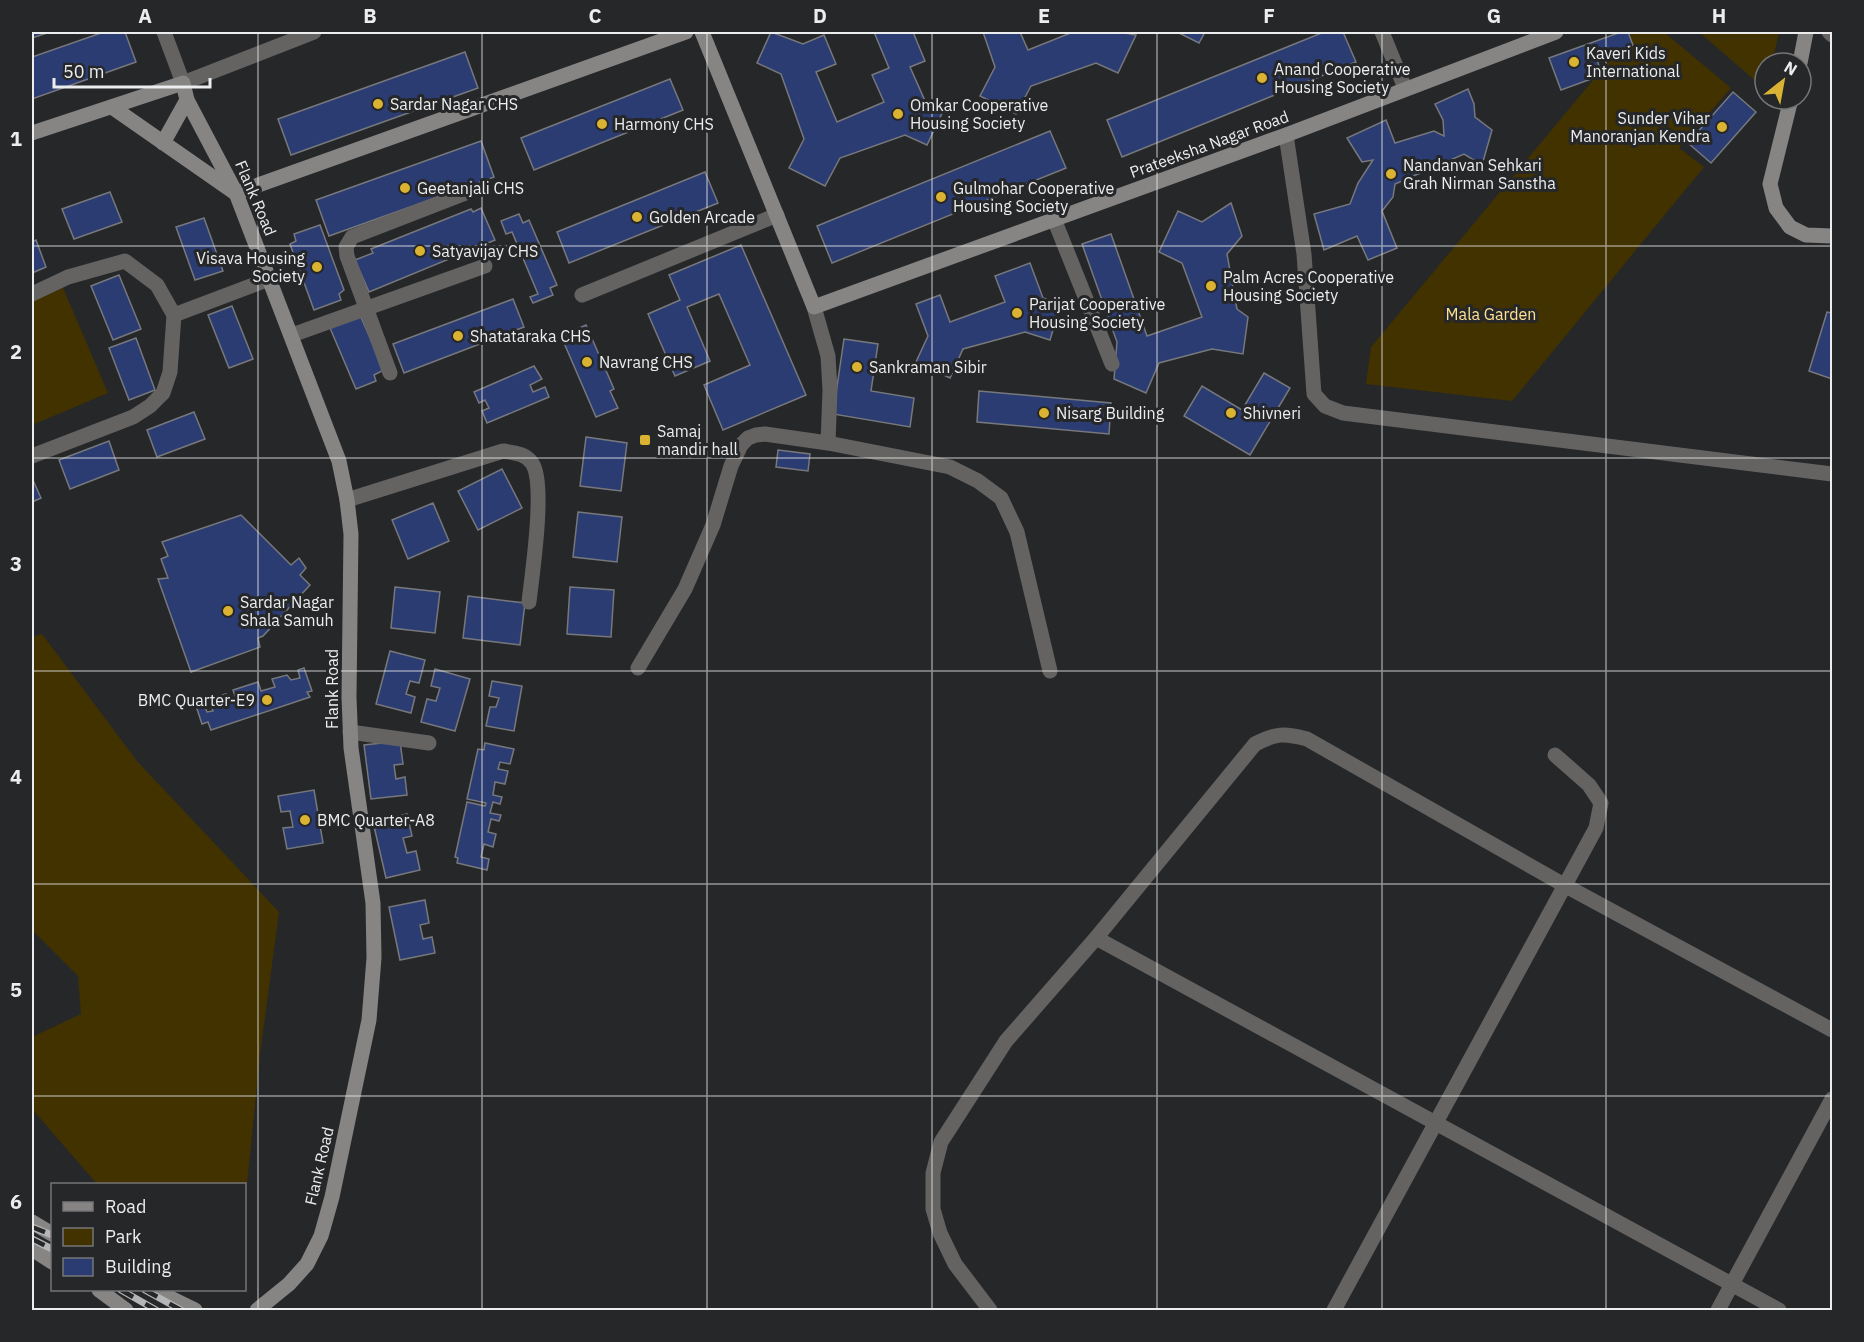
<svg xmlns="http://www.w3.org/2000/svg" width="1864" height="1342" font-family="'IBM Plex Sans',sans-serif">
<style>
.green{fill:#413200}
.building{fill:#2b3c73;stroke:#77787b;stroke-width:1.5}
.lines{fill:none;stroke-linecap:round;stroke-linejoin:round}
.street{stroke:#646362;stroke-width:15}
.secondary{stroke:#868583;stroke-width:15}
.rail-casing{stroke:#b4b5b6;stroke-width:7}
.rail{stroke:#262729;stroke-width:4.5;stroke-dasharray:14;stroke-linecap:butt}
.grid{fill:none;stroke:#ecedee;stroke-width:1.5;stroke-opacity:0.55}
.poi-dot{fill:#dab333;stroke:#262729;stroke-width:2}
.labels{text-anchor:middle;stroke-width:6;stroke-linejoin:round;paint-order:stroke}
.poi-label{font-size:16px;fill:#ecedee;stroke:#262729;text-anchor:start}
.street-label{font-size:16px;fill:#ecedee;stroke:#262729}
.park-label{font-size:16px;fill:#fde092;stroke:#262729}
.neatline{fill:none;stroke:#ecedee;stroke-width:2}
.grid-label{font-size:20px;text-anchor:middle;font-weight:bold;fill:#ecedee}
</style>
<rect width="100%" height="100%" fill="#262729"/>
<!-- green -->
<g class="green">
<path d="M1633 32H1664L1731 88 1679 148 1704 167 1512 401 1366 384 1371 347Z"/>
<path d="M1699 32H1779L1772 63H1765V89Z"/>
<path d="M63 288 108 393 32 425V301Z"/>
<path d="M42 634 137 761 279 912 260 1055 245 1205 244 1184H97L32 1109V1037L81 1014 78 976 32 930V637Z"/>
</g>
<!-- building -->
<g class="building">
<path d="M32 32H50L32 38Z"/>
<path d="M104 32H125L136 62 32 99V57Z"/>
<path d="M771 32 803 44 824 35 836 64 816 72 837 122 884 102 872 75 889 68 874 32H913L925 61 910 67 926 103 945 107 927 145 905 135 840 158 825 186 789 168 804 139 781 74 757 63Z"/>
<path d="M983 32H1020L1028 50 1073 32H1119L1136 35 1118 73 1096 63 1031 86 1016 114 980 96 995 67Z"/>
<path d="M1177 32H1205L1199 43Z"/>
<path d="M1324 32H1343L1356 62 1122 157 1107 120Z"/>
<path d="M1621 32H1628L1633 45 1597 59 1599 66 1588 70 1591 79 1561 90 1549 58Z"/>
<path d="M465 52 478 88 291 155 278 119Z"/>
<path d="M670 79 683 110 534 170 521 138Z"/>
<path d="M1468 89 1474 104 1475 117 1492 130 1482 165 1464 154 1395 184 1393 197 1382 211 1397 248 1368 260 1357 236 1324 250 1314 214 1350 204 1358 183 1373 160 1362 162 1347 138 1386 120 1395 143 1434 131 1444 136 1443 120 1435 104Z"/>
<path d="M1733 92 1756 112 1711 163 1688 143Z"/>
<path d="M1050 131 1066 168 832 263 817 226Z"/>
<path d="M481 141 494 177 329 236 316 200Z"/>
<path d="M705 172 718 203 569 263 557 232Z"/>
<path d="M110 192 122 222 74 239 62 209Z"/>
<path d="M1231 203 1242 236 1227 254 1237 309 1248 317 1243 354 1212 349 1159 363 1146 393 1114 379 1117 342 1082 244 1111 234 1147 336 1202 317 1182 263 1159 252 1178 211 1202 222Z"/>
<path d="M481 208 495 240 369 292 355 260 373 253 371 249 471 209 473 212Z"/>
<path d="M519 214 523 223 529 220 557 285 550 288 553 295 533 303 530 297 538 294 512 232 506 234 501 221Z"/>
<path d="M204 218 223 271 195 280 176 227Z"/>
<path d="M320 225 344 290 339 294 341 300 314 310 290 244 296 241 294 234Z"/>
<path d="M36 240 46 267 32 273V242Z"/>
<path d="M741 245 806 395 723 430 704 385 750 365 719 294 687 307 710 361 675 376 648 314 680 300 669 275Z"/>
<path d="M1030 263 1043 298 1061 303 1050 340 1025 332 963 349 950 378 916 362 928 336 916 304 940 295 950 322 1005 302 995 276Z"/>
<path d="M119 275 141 329 113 340 91 286Z"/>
<path d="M513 299 524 327 404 373 393 344Z"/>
<path d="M232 306 253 359 229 368 208 315Z"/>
<path d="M1827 312 1832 313V379L1809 371Z"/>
<path d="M360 315 384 370 374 375 376 381 356 389 330 328Z"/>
<path d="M586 325 614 389 610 391 618 408 596 417 561 336Z"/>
<path d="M136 338 155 390 129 400 109 348Z"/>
<path d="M844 339 878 344 871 391 914 398 910 427 833 414Z"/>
<path d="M534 366 542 379 530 385 533 392 545 387 549 397 487 423 482 411 489 408 485 400 479 403 474 392Z"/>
<path d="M1264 373 1290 388 1250 455 1184 416 1202 386 1242 410Z"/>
<path d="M979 391 1111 403 1109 434 977 422Z"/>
<path d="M194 412 205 439 157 457 147 430Z"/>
<path d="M586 437 627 443 621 491 580 486Z"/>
<path d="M109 441 119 470 70 489 59 460Z"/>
<path d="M778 450 810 454 808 471 776 467Z"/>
<path d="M502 469 522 508 478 530 458 491Z"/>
<path d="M32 478 41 498 32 502Z"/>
<path d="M433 503 449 541 408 559 392 520Z"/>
<path d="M578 512 622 517 617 562 573 557Z"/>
<path d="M241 515 291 565 299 558 306 568 300 575 310 585 263 636 258 638 260 647 191 672 158 579 168 578 161 559 168 556 162 542Z"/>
<path d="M395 587 440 592 435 633 391 628Z"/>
<path d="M570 587 614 590 611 637 567 634Z"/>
<path d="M468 596 525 603 520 645 463 638Z"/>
<path d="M390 651 425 660 419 683 410 681 406 694 415 697 411 713 376 704Z"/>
<path d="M304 668 312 691 307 692 310 697 211 730 208 722 202 724 196 706 203 702 207 712 213 711 209 699 226 694 230 700 236 699 233 690 258 682 261 691 275 687 272 679 287 675 291 680 300 678 298 670Z"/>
<path d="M435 669 470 679 455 731 421 722 427 699 436 701 440 688 431 686Z"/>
<path d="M492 681 522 686 514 731 486 726 490 707H496L499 698 489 696Z"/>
<path d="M400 741 403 764 394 765 396 779 405 777 407 795 371 799 364 745Z"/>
<path d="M485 743 514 749 510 764 500 762 498 769 508 771 505 784 495 782 493 795 502 797 500 804 493 802 490 813 501 815 499 821 491 819 488 832 496 834 493 847 484 844 481 857 489 859 487 870 457 863 458 858 455 857 467 802 485 806 486 803 467 799 478 749 484 750Z"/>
<path d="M314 790 323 843 287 849 283 828 293 827 290 811 281 812 278 796Z"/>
<path d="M407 814 412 836 403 838 407 853 416 851 420 870 386 878 373 822Z"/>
<path d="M425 900 429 923 420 925 423 939 432 937 435 953 400 960 389 907Z"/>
</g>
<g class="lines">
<!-- street -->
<g class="street">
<path d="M164 32 183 83 314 32"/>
<path d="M1382 32 1405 88"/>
<path d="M1829 32 1832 35"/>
<path d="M1286 135 1304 254 1314 394 1325 406 1343 413 1832 474"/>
<path d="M1054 219 1112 364"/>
<path d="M32 294 68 277 125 261 157 285 174 315 170 372 163 393 150 406 133 417 32 456"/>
<path d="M582 295 777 215"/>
<path d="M814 307 828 356 830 390 828 443 950 467 978 481 1001 498 1017 532 1050 671"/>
<path d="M174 315 269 279"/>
<path d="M292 335 485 266"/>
<path d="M390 373 347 256 346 247 352 237 468 192"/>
<path d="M347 500 503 451C514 453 525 453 532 463 546 483 532 574 529 602"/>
<path d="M638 668 685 589 713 525 731 466 741 445 748 438 756 435 765 434 828 443"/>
<path d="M350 732 429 743"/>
<path d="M1096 938 1779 1310"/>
<path d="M990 1310 955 1264 940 1233 933 1209V1173L941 1142 1006 1041 1096 938 1255 744C1276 733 1284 733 1307 739L1564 885 1832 1030"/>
<path d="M1334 1310 1596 828 1601 803 1589 785 1555 755"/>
<path d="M1718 1310 1832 1099"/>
</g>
<!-- secondary -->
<g class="secondary">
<path d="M702 32 814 307 1286 135 1556 32"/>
<path d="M1800 63 1806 32"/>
<path d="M1791 99 1770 184 1776 208 1790 227 1806 235 1832 236"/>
<path d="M112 107 234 192"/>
<path d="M32 133 183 83 187 100 236 193 339 461 347 500 351 534 349 697 351 748 373 903 374 958 369 1020 332 1197 321 1236 307 1264 289 1284 257 1310"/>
<path d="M163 143 187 100"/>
<path d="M236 193 686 32"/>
<path d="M32 1222 52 1234"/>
<path d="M32 1249 52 1262"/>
<path d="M99 1290 126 1310"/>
<path d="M154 1290 195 1310"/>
</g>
<!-- rail casing -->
<g class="rail-casing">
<g id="rail">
<path d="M32 1227 52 1235"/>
<path d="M32 1239 52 1249"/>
<path d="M121 1290 156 1310"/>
<path d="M145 1290 181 1310"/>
</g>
</g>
<!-- rail -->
<use href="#rail" class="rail"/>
</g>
<!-- grid -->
<path class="grid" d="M258 32V1310M482 32V1310M707 32V1310M932 32V1310M1157 32V1310M1382 32V1310M1606 32V1310M32 246H1832M32 458H1832M32 671H1832M32 884H1832M32 1096H1832"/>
<!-- markers -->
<g class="poi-dot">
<circle cx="1574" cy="62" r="6"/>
<circle cx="1262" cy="78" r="6"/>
<circle cx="378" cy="104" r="6"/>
<circle cx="898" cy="114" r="6"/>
<circle cx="602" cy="124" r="6"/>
<circle cx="1722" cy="127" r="6"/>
<circle cx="1391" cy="174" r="6"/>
<circle cx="405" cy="188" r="6"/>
<circle cx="941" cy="197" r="6"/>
<circle cx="637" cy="217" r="6"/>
<circle cx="420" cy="251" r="6"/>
<circle cx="317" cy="267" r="6"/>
<circle cx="1211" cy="286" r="6"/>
<circle cx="1017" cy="313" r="6"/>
<circle cx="458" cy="336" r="6"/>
<circle cx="587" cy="362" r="6"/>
<circle cx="857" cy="367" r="6"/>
<circle cx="1044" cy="413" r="6"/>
<circle cx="1231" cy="413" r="6"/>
<rect x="639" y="434" width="12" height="12" rx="3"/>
<circle cx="228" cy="611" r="6"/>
<circle cx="267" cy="700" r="6"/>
<circle cx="305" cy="820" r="6"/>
</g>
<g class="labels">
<!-- poi labels -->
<g class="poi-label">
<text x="1586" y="59">Kaveri Kids<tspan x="1586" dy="18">International</tspan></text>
<text x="1274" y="75">Anand Cooperative<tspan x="1274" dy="18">Housing Society</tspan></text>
<text x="390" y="110">Sardar Nagar CHS</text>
<text x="910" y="111">Omkar Cooperative<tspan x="910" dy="18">Housing Society</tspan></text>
<text x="1710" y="124" text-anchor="end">Sunder Vihar<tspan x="1710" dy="18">Manoranjan Kendra</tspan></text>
<text x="614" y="130">Harmony CHS</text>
<text x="1403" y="171">Nandanvan Sehkari<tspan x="1403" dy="18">Grah Nirman Sanstha</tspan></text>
<text x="417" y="194">Geetanjali CHS</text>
<text x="953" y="194">Gulmohar Cooperative<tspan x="953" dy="18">Housing Society</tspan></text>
<text x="649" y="223">Golden Arcade</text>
<text x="432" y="257">Satyavijay CHS</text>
<text x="305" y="264" text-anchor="end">Visava Housing<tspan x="305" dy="18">Society</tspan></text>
<text x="1223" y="283">Palm Acres Cooperative<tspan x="1223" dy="18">Housing Society</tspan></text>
<text x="1029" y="310">Parijat Cooperative<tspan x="1029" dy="18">Housing Society</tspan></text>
<text x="470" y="342">Shatataraka CHS</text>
<text x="599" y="368">Navrang CHS</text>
<text x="869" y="373">Sankraman Sibir</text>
<text x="1056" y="419">Nisarg Building</text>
<text x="1243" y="419">Shivneri</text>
<text x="657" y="437">Samaj<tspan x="657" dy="18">mandir hall</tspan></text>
<text x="240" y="608">Sardar Nagar<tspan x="240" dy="18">Shala Samuh</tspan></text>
<text x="255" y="706" text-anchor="end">BMC Quarter-E9</text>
<text x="317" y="826">BMC Quarter-A8</text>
</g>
<!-- street labels -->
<g class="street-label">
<text transform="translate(1209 144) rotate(-20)" y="6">Prateeksha Nagar Road</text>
<text transform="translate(256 198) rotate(67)" y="6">Flank Road</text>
<text transform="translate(332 689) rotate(-90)" y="6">Flank Road</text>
<text transform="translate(319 1166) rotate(-77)" y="6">Flank Road</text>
</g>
<!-- park labels -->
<g class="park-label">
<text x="1491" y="320">Mala Garden</text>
</g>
</g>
<!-- border -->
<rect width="1864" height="1342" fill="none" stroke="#262729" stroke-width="66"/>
<!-- legend -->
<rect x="51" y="1183" width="195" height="108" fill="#262729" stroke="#757678" stroke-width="1.5"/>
<rect x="63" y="1202" width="30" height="9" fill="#868583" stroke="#757678" stroke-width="1.5"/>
<text x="105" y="1213" font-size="18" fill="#ecedee">Road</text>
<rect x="63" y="1228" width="30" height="18" fill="#413200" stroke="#757678" stroke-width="1.5"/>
<text x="105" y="1243" font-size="18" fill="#ecedee">Park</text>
<rect x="63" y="1258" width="30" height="18" fill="#2b3c73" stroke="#757678" stroke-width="1.5"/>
<text x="105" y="1273" font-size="18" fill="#ecedee">Building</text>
<!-- north arrow -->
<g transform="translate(1783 81) rotate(31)"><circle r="28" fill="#262729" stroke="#757678" stroke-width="1.5"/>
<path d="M0-4.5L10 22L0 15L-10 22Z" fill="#dab333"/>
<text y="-9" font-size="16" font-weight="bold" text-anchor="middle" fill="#ecedee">N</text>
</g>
<!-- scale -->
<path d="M54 78v9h156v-9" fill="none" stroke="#ecedee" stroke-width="3"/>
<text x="63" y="78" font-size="18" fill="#ecedee" stroke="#262729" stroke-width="4.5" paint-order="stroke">50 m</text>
<rect x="33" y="33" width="1798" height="1276" class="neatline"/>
<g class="grid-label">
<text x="145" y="23">A</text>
<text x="370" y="23">B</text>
<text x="595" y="23">C</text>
<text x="820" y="23">D</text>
<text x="1044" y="23">E</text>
<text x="1269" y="23">F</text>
<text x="1494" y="23">G</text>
<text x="1719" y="23">H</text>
<text x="16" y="146">1</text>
<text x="16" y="359">2</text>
<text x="16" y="571">3</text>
<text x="16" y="784">4</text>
<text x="16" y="997">5</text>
<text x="16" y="1209">6</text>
</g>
</svg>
